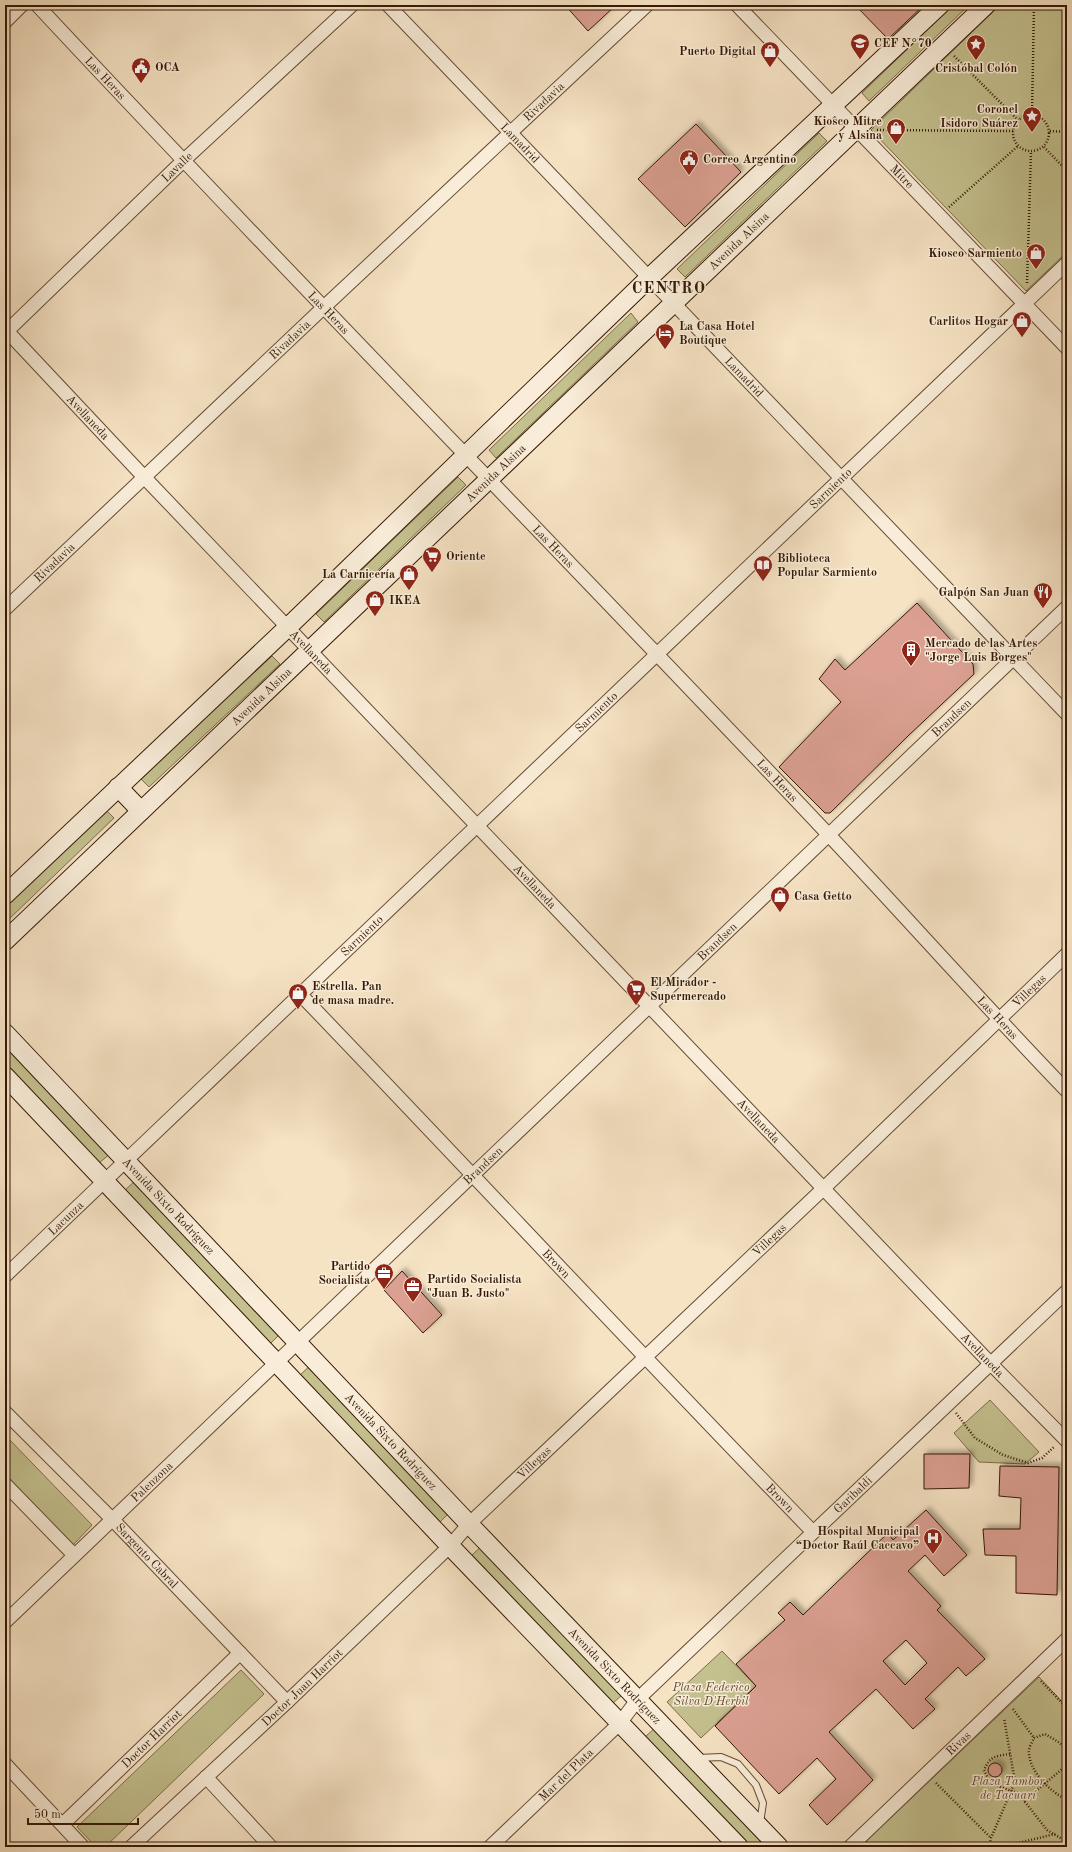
<svg xmlns="http://www.w3.org/2000/svg" width="1072" height="1852" font-family="'Old Standard TT',serif">
<style>
.green{fill:#c4c18f;stroke:#7c6d4a}
.building{fill:#dba092;stroke:#351906;fill-rule:evenodd;filter:url(#shadow)}
.lines{fill:none;stroke-linecap:round;stroke-linejoin:round}
.lane-casing{stroke:#654c36;stroke-width:8}
.street-casing{stroke:#654c36;stroke-width:15}
.secondary-casing{stroke:#351906;stroke-width:20}
.path{stroke:#351906;stroke-width:2.5;stroke-dasharray:1 2;stroke-linecap:butt}
.lane{stroke:#f9edd9;stroke-width:6}
.street{stroke:#f9edd9;stroke-width:13}
.secondary{stroke:#f9edd9;stroke-width:18}
.labels{text-anchor:middle;stroke-width:3;stroke-linejoin:round;paint-order:stroke}
.poi-label{font-size:12px;font-weight:bold;fill:#351906;stroke:#f9edd9;text-anchor:start}
.street-label{font-size:12px;fill:#351906;stroke:#f9edd9}
.park-label{font-size:12px;font-style:italic;fill:#604b2f;stroke:#f9edd9}
.district-label{font-size:16px;font-weight:bold;letter-spacing:1px;fill:#351906;stroke:#f9edd9}
</style>
<defs>
<filter id="shadow"><feDropShadow dx="3.5" dy="-3.5" stdDeviation="2" flood-color="#0004"/></filter>
</defs>
<rect width="100%" height="100%" fill="#f6e3c4"/>
<filter id="stains"><feTurbulence type="fractalNoise" baseFrequency=".005" numOctaves="4"/><feColorMatrix values="0 0 0 0 .2 0 0 0 0 .09 0 0 0 0 .02 0 0 0 .5 -.17"/></filter>
<radialGradient id="worn" r=".72"><stop offset=".6" stop-color="#630" stop-opacity="0"/><stop offset="1" stop-color="#630" stop-opacity=".3"/></radialGradient>
<!-- green -->
<g class="green">
<path d="M953 5H969L869 101 862 93Z"/>
<path d="M1000 5H1067V252L1026 291 871 130Z"/>
<path d="M819 133 827 141 685 277 677 269Z"/>
<path d="M631 313 638 322 496 458 489 450Z"/>
<path d="M458 477 466 485 324 622 316 614Z"/>
<path d="M272 656 280 664 149 787 141 779Z"/>
<path d="M106 810 114 818 5 923V907Z"/>
<path d="M5 1042 111 1153 99 1163 5 1064Z"/>
<path d="M136 1180 281 1333 270 1344 124 1191Z"/>
<path d="M312 1364 452 1510 440 1522 300 1375Z"/>
<path d="M990 1400 1039 1452 1025 1464 979 1462 954 1433Z"/>
<path d="M5 1435 92 1525 73 1545 5 1475Z"/>
<path d="M483 1545 623 1694 612 1704 472 1555Z"/>
<path d="M722 1651 756 1686 701 1738 667 1702Z"/>
<path d="M241 1670 264 1694 105 1847H96L77 1827Z"/>
<path d="M1039 1677 1067 1707V1847H860Z"/>
<path d="M656 1727 768 1847H747L645 1737Z"/>
</g>
<!-- building -->
<g class="building">
<path d="M565 5H616L588 31Z"/>
<path d="M855 5H924L888 39Z"/>
<path d="M696 124 741 172 685 227 638 179Z"/>
<path d="M917 603 973 664 974 674 908 736 830 813H825L779 767 841 702 819 679 835 659 845 670Z"/>
<path d="M402 1271 442 1315 423 1333 384 1290Z"/>
<path d="M924 1454H970L969 1488 924 1489Z"/>
<path d="M1000 1466 1059 1467 1057 1595 1016 1593V1556L985 1555 983 1529H1020L1021 1498 999 1496Z"/>
<path d="M926 1510 967 1555 944 1576 925 1555 908 1571 941 1606 937 1610 985 1659 966 1676 958 1667 925 1699 935 1709 913 1729 876 1689 829 1732 873 1780 827 1825 809 1805 836 1779 817 1758 779 1794 715 1726 756 1686 736 1664 785 1620 778 1613 790 1602 803 1615 888 1533 893 1540ZM906 1640 927 1663 905 1685 883 1661Z"/>
<circle cx="995" cy="1770" r="7"/>
</g>
<g class="lines">
<!-- lane casing -->
<g class="lane-casing">
<path id="lane" d="M698 1758 721 1757 738 1764 756 1785 763 1803 760 1823"/>
</g>
<!-- street casing -->
<g class="street-casing">
<g id="street">
<path id="s1" d="M37 5C297 284 565 555 826 832 907 918 985 1006 1067 1091"/>
<path id="s2" d="M388 5 1067 714"/>
<path id="s3" d="M737 5 1067 348"/>
<path d="M5 22 22 5"/>
<path id="s4" d="M5 329 145 478 990 1363 1067 1441"/>
<path id="s5" d="M5 333 183 161 352 5"/>
<path id="s6" d="M5 609 324 307 647 5"/>
<path id="s7" d="M300 994C472 1173 640 1354 813 1532"/>
<path id="s8" d="M5 1276 1067 263"/>
<path id="s9" d="M5 1412 112 1519 287 1702"/>
<path d="M5 1484 74 1555"/>
<path id="s10" d="M5 1622 1067 607"/>
<path d="M5 1764 83 1847"/>
<path d="M206 1777 271 1847"/>
<path id="s11" d="M63 1824 240 1653"/>
<path id="s12" d="M131 1847 287 1702 450 1546 469 1524 824 1188 1067 954"/>
<path id="s13" d="M490 1847 620 1723 638 1699 1067 1291"/>
<path id="s14" d="M850 1847 1067 1639"/>
</g>
</g>
<!-- secondary casing -->
<g class="secondary-casing">
<g id="secondary">
<path d="M118 787 141 811"/>
<path d="M5 895 288 627 650 277 940 5"/>
<path id="s15" d="M5 941 986 5"/>
<path id="s16" d="M5 1033 469 1524 779 1847"/>
<path d="M5 1076 450 1546 739 1847"/>
</g>
</g>
<!-- path -->
<g class="path">
<path d="M954 56 1018 120"/>
<circle cx="1031" cy="133" r="18"/>
<path d="M1032 115 1034 5"/>
<path d="M877 130 1013 131"/>
<path d="M1050 131 1067 132"/>
<path d="M1044 147 1067 171"/>
<path d="M949 207 1018 146"/>
<path d="M1027 283 1031 152"/>
<path d="M956 1413 975 1438 1003 1455 1028 1463 1042 1458 1055 1446"/>
<path d="M1041 1681 1067 1708"/>
<path d="M1013 1709 1034 1738"/>
<path d="M1067 1751 1060 1743 1045 1734 1034 1738C1032 1742 1028 1749 1029 1753 1030 1773 1051 1792 1067 1800"/>
<path d="M1010 1754C995 1756 990 1756 984 1770L989 1780 1000 1787 1018 1793 1047 1830 1067 1842"/>
<path d="M936 1783 991 1838"/>
<path d="M1024 1801 1067 1765"/>
<path d="M989 1847 991 1838 1015 1782 1004 1718"/>
<path d="M1002 1847 1055 1834"/>
<path d="M1063 1847 1067 1841"/>
</g>
<!-- lane -->
<use href="#lane" class="lane"/>
<!-- street -->
<use href="#street" class="street"/>
<!-- secondary -->
<use href="#secondary" class="secondary"/>
</g>
<!-- icons -->
<defs>
<g id="school-pin" transform="scale(1)"><path d="M0 17L-7.5 6A9.5 9.5 0 1 1 7.5 6Z" fill="#8f2418" stroke="#f9edd9"/><path d="M0-5L7-2L0 1L-7-2ZM-4 1L0 2.5L4 1V4Q0 6-4 4Z" fill="#fff"/></g>
<g id="sight-pin" transform="scale(1)"><path d="M0 17L-7.5 6A9.5 9.5 0 1 1 7.5 6Z" fill="#8f2418" stroke="#f9edd9"/><path d="M0-6L1.8-2.2L6-1.7L2.9 1.2L3.7 5.4L0 3.3L-3.7 5.4L-2.9 1.2L-6-1.7L-1.8-2.2Z" fill="#fff"/></g>
<g id="shop-pin" transform="scale(1)"><path d="M0 17L-7.5 6A9.5 9.5 0 1 1 7.5 6Z" fill="#8f2418" stroke="#f9edd9"/><path d="M-5-2.5h2.3a2.7 3.5 0 0 1 5.4 0H5L5.5 6h-11ZM-1.5-2.5h3a1.5 2.3 0 0 0-3 0Z" fill="#fff"/></g>
<g id="civic-pin" transform="scale(1)"><path d="M0 17L-7.5 6A9.5 9.5 0 1 1 7.5 6Z" fill="#8f2418" stroke="#f9edd9"/><path d="M-.6-6.5H3V-4.5H.6V-3L4-1V1h2V6H-6V1h2V-1L-.6-3ZM-1.2 2.5V6h2.4V2.5Z" fill="#fff"/></g>
<g id="hotel-pin" transform="scale(1)"><path d="M0 17L-7.5 6A9.5 9.5 0 1 1 7.5 6Z" fill="#8f2418" stroke="#f9edd9"/><path d="M-6-4.5h1.5V1H6V5H4.5V3h-9V5H-6ZM-4 0a1.8 1.8 0 1 1 3.6 0ZM.5 0V-2.5h3Q6-2.5 6 0Z" fill="#fff"/></g>
<g id="supermarket-pin" transform="scale(1)"><path d="M0 17L-7.5 6A9.5 9.5 0 1 1 7.5 6Z" fill="#8f2418" stroke="#f9edd9"/><path d="M-6-5.5h2.5l.6 2H6L4.5 2H-2.5L-4.4-4H-6ZM-1.5 3.2a1.3 1.3 0 1 0 .1 0ZM3 3.2a1.3 1.3 0 1 0 .1 0Z" fill="#fff"/></g>
<g id="library-pin" transform="scale(1)"><path d="M0 17L-7.5 6A9.5 9.5 0 1 1 7.5 6Z" fill="#8f2418" stroke="#f9edd9"/><path d="M-6-4Q-3-5.5-.7-3.5V5Q-3 3-6 4ZM6-4Q3-5.5 .7-3.5V5Q3 3 6 4Z" fill="#fff"/></g>
<g id="restaurant-pin" transform="scale(1)"><path d="M0 17L-7.5 6A9.5 9.5 0 1 1 7.5 6Z" fill="#8f2418" stroke="#f9edd9"/><path d="M-5-6h1v4h1v-4h1v4h1v-4h1v5L-1.5 .5V6h-2V.5L-5-1ZM5-6V6H3V1.5H1.5Q1.5-4 5-6Z" fill="#fff"/></g>
<g id="building-pin" transform="scale(1)"><path d="M0 17L-7.5 6A9.5 9.5 0 1 1 7.5 6Z" fill="#8f2418" stroke="#f9edd9"/><path d="M-4-6H4V6H1V3H-1V6H-4ZM-2.5-4.3h1.7v1.8h-1.7ZM.8-4.3h1.7v1.8H.8ZM-2.5-1h1.7V.8h-1.7ZM.8-1h1.7V.8H.8Z" fill="#fff"/></g>
<g id="office-pin" transform="scale(1)"><path d="M0 17L-7.5 6A9.5 9.5 0 1 1 7.5 6Z" fill="#8f2418" stroke="#f9edd9"/><path d="M-6-3h4V-5.5h4V-3h4V5H-6ZM-1-4.5V-3h2v-1.5ZM-6 0V1H6V0Z" fill="#fff"/></g>
<g id="hospital-pin" transform="scale(1)"><path d="M0 17L-7.5 6A9.5 9.5 0 1 1 7.5 6Z" fill="#8f2418" stroke="#f9edd9"/><path d="M-5-5h3v3.5h4V-5h3V5h-3V1.5h-4V5h-3Z" fill="#fff"/></g>
</defs>
<g fill-rule="evenodd">
<use href="#school-pin" x="860" y="43"/>
<use href="#sight-pin" x="976" y="44"/>
<use href="#shop-pin" x="770" y="51"/>
<use href="#civic-pin" x="141" y="67"/>
<use href="#sight-pin" x="1032" y="116"/>
<use href="#shop-pin" x="896" y="128"/>
<use href="#civic-pin" x="689" y="159"/>
<use href="#shop-pin" x="1036" y="253"/>
<use href="#shop-pin" x="1022" y="321"/>
<use href="#hotel-pin" x="665" y="333"/>
<use href="#supermarket-pin" x="432" y="556"/>
<use href="#library-pin" x="763" y="565"/>
<use href="#shop-pin" x="409" y="574"/>
<use href="#restaurant-pin" x="1043" y="592"/>
<use href="#shop-pin" x="375" y="600"/>
<use href="#building-pin" x="911" y="650"/>
<use href="#shop-pin" x="780" y="896"/>
<use href="#supermarket-pin" x="636" y="989"/>
<use href="#shop-pin" x="298" y="993"/>
<use href="#office-pin" x="384" y="1273"/>
<use href="#office-pin" x="413" y="1286"/>
<use href="#hospital-pin" x="933" y="1538"/>
</g>
<g class="labels">
<!-- poi labels -->
<g class="poi-label">
<text x="874" y="47">CEF N°70</text>
<text x="756" y="55" text-anchor="end">Puerto Digital</text>
<text x="155" y="71">OCA</text>
<text x="976" y="72" text-anchor="middle">Cristóbal Colón</text>
<text x="1018" y="113" text-anchor="end">Coronel<tspan x="1018" dy="14">Isidoro Suárez</tspan></text>
<text x="882" y="125" text-anchor="end">Kiosco Mitre<tspan x="882" dy="14">y Alsina</tspan></text>
<text x="703" y="163">Correo Argentino</text>
<text x="1022" y="257" text-anchor="end">Kiosco Sarmiento</text>
<text x="1008" y="325" text-anchor="end">Carlitos Hogar</text>
<text x="679" y="330">La Casa Hotel<tspan x="679" dy="14">Boutique</tspan></text>
<text x="446" y="560">Oriente</text>
<text x="777" y="562">Biblioteca<tspan x="777" dy="14">Popular Sarmiento</tspan></text>
<text x="395" y="578" text-anchor="end">La Carnicería</text>
<text x="1029" y="596" text-anchor="end">Galpón San Juan</text>
<text x="389" y="604">IKEA</text>
<text x="925" y="647">Mercado de las Artes<tspan x="925" dy="14">"Jorge Luis Borges"</tspan></text>
<text x="794" y="900">Casa Getto</text>
<text x="650" y="986">El Mirador -<tspan x="650" dy="14">Supermercado</tspan></text>
<text x="312" y="990">Estrella. Pan<tspan x="312" dy="14">de masa madre.</tspan></text>
<text x="370" y="1270" text-anchor="end">Partido<tspan x="370" dy="14">Socialista</tspan></text>
<text x="427" y="1283">Partido Socialista<tspan x="427" dy="14">"Juan B. Justo"</tspan></text>
<text x="919" y="1535" text-anchor="end">Hospital Municipal<tspan x="919" dy="14">“Doctor Raúl Caccavo”</tspan></text>
</g>
<!-- street labels -->
<g class="street-label">
<text dy="4" stroke="none"><textPath href="#s1" startOffset="100">Las Heras</textPath></text>
<text dy="4" stroke="none"><textPath href="#s6" startOffset="740">Rivadavia</textPath></text>
<text dy="4" stroke="none"><textPath href="#s2" startOffset="191">Lamadrid</textPath></text>
<text dy="4" stroke="none"><textPath href="#s5" startOffset="239">Lavalle</textPath></text>
<text dy="4" stroke="none"><textPath href="#s3" startOffset="238">Mitre</textPath></text>
<text dy="4" stroke="none"><textPath href="#s15" startOffset="1014">Avenida Alsina</textPath></text>
<text dy="4" stroke="none"><textPath href="#s1" startOffset="424">Las Heras</textPath></text>
<text dy="4" stroke="none"><textPath href="#s6" startOffset="392">Rivadavia</textPath></text>
<text dy="4" stroke="none"><textPath href="#s2" startOffset="515">Lamadrid</textPath></text>
<text dy="4" stroke="none"><textPath href="#s4" startOffset="121">Avellaneda</textPath></text>
<text dy="4" stroke="none"><textPath href="#s15" startOffset="678">Avenida Alsina</textPath></text>
<text dy="4" stroke="none"><textPath href="#s8" startOffset="1141">Sarmiento</textPath></text>
<text dy="4" stroke="none"><textPath href="#s1" startOffset="748">Las Heras</textPath></text>
<text dy="4" stroke="none"><textPath href="#s6" startOffset="68">Rivadavia</textPath></text>
<text dy="4" stroke="none"><textPath href="#s4" startOffset="445">Avellaneda</textPath></text>
<text dy="4" stroke="none"><textPath href="#s15" startOffset="354">Avenida Alsina</textPath></text>
<text dy="4" stroke="none"><textPath href="#s8" startOffset="817">Sarmiento</textPath></text>
<text dy="4" stroke="none"><textPath href="#s10" startOffset="1309">Brandsen</textPath></text>
<text dy="4" stroke="none"><textPath href="#s1" startOffset="1072">Las Heras</textPath></text>
<text dy="4" stroke="none"><textPath href="#s4" startOffset="769">Avellaneda</textPath></text>
<text dy="4" stroke="none"><textPath href="#s8" startOffset="493">Sarmiento</textPath></text>
<text dy="4" stroke="none"><textPath href="#s10" startOffset="985">Brandsen</textPath></text>
<text dy="4" stroke="none"><textPath href="#s12" startOffset="1241">Villegas</textPath></text>
<text dy="4" stroke="none"><textPath href="#s1" startOffset="1396">Las Heras</textPath></text>
<text dy="4" stroke="none"><textPath href="#s4" startOffset="1093">Avellaneda</textPath></text>
<text dy="4" stroke="none"><textPath href="#s10" startOffset="661">Brandsen</textPath></text>
<text dy="4" stroke="none"><textPath href="#s16" startOffset="238">Avenida Sixto Rodríguez</textPath></text>
<text dy="4" stroke="none"><textPath href="#s8" startOffset="84">Lacunza</textPath></text>
<text dy="4" stroke="none"><textPath href="#s12" startOffset="881">Villegas</textPath></text>
<text dy="4" stroke="none"><textPath href="#s7" startOffset="372">Brown</textPath></text>
<text dy="4" stroke="none"><textPath href="#s4" startOffset="1417">Avellaneda</textPath></text>
<text dy="4" stroke="none"><textPath href="#s16" startOffset="562">Avenida Sixto Rodríguez</textPath></text>
<text dy="4" stroke="none"><textPath href="#s12" startOffset="557">Villegas</textPath></text>
<text dy="4" stroke="none"><textPath href="#s10" startOffset="203">Palenzona</textPath></text>
<text dy="4" stroke="none"><textPath href="#s13" startOffset="506">Garibaldi</textPath></text>
<text dy="4" stroke="none"><textPath href="#s7" startOffset="696">Brown</textPath></text>
<text dy="4" stroke="none"><textPath href="#s9" startOffset="202">Sargento Cabral</textPath></text>
<text dy="4" stroke="none"><textPath href="#s16" startOffset="886">Avenida Sixto Rodríguez</textPath></text>
<text dy="4" stroke="none"><textPath href="#s12" startOffset="234">Doctor Juan Harriot</textPath></text>
<text dy="4" stroke="none"><textPath href="#s11" startOffset="123">Doctor Harriot</textPath></text>
<text dy="4" stroke="none"><textPath href="#s14" startOffset="150">Rivas</textPath></text>
<text dy="4" stroke="none"><textPath href="#s13" startOffset="105">Mar del Plata</textPath></text>
</g>
<!-- park labels -->
<g class="park-label">
<text x="711" y="1691">Plaza Federico<tspan x="711" dy="14">Silva D'Herbil</tspan></text>
<text x="1008" y="1785">Plaza Tambor<tspan x="1008" dy="14">de Tacuarí</tspan></text>
</g>
<!-- district labels -->
<g class="district-label">
<text x="669" y="293">CENTRO</text>
</g>
</g>
<!-- margin -->
<rect width="1072" height="1852" fill="none" stroke="#f6e3c4" stroke-width="20"/>
<rect x="6" y="6" width="1060" height="1840" fill="none" stroke="#351906" stroke-width="2"/>
<rect x="10" y="10" width="1052" height="1832" fill="none" stroke="#351906"/>
<!-- scale -->
<path d="M28 1818v6h110v-6" fill="none" stroke="#351906" stroke-width="2"/>
<text x="34" y="1818" font-size="12" fill="#351906" stroke="#f9edd9" stroke-width="3" paint-order="stroke">50 m</text>
<rect width="100%" height="100%" filter="url(#stains)"/>
<rect width="100%" height="100%" fill="url(#worn)"/>
</svg>
